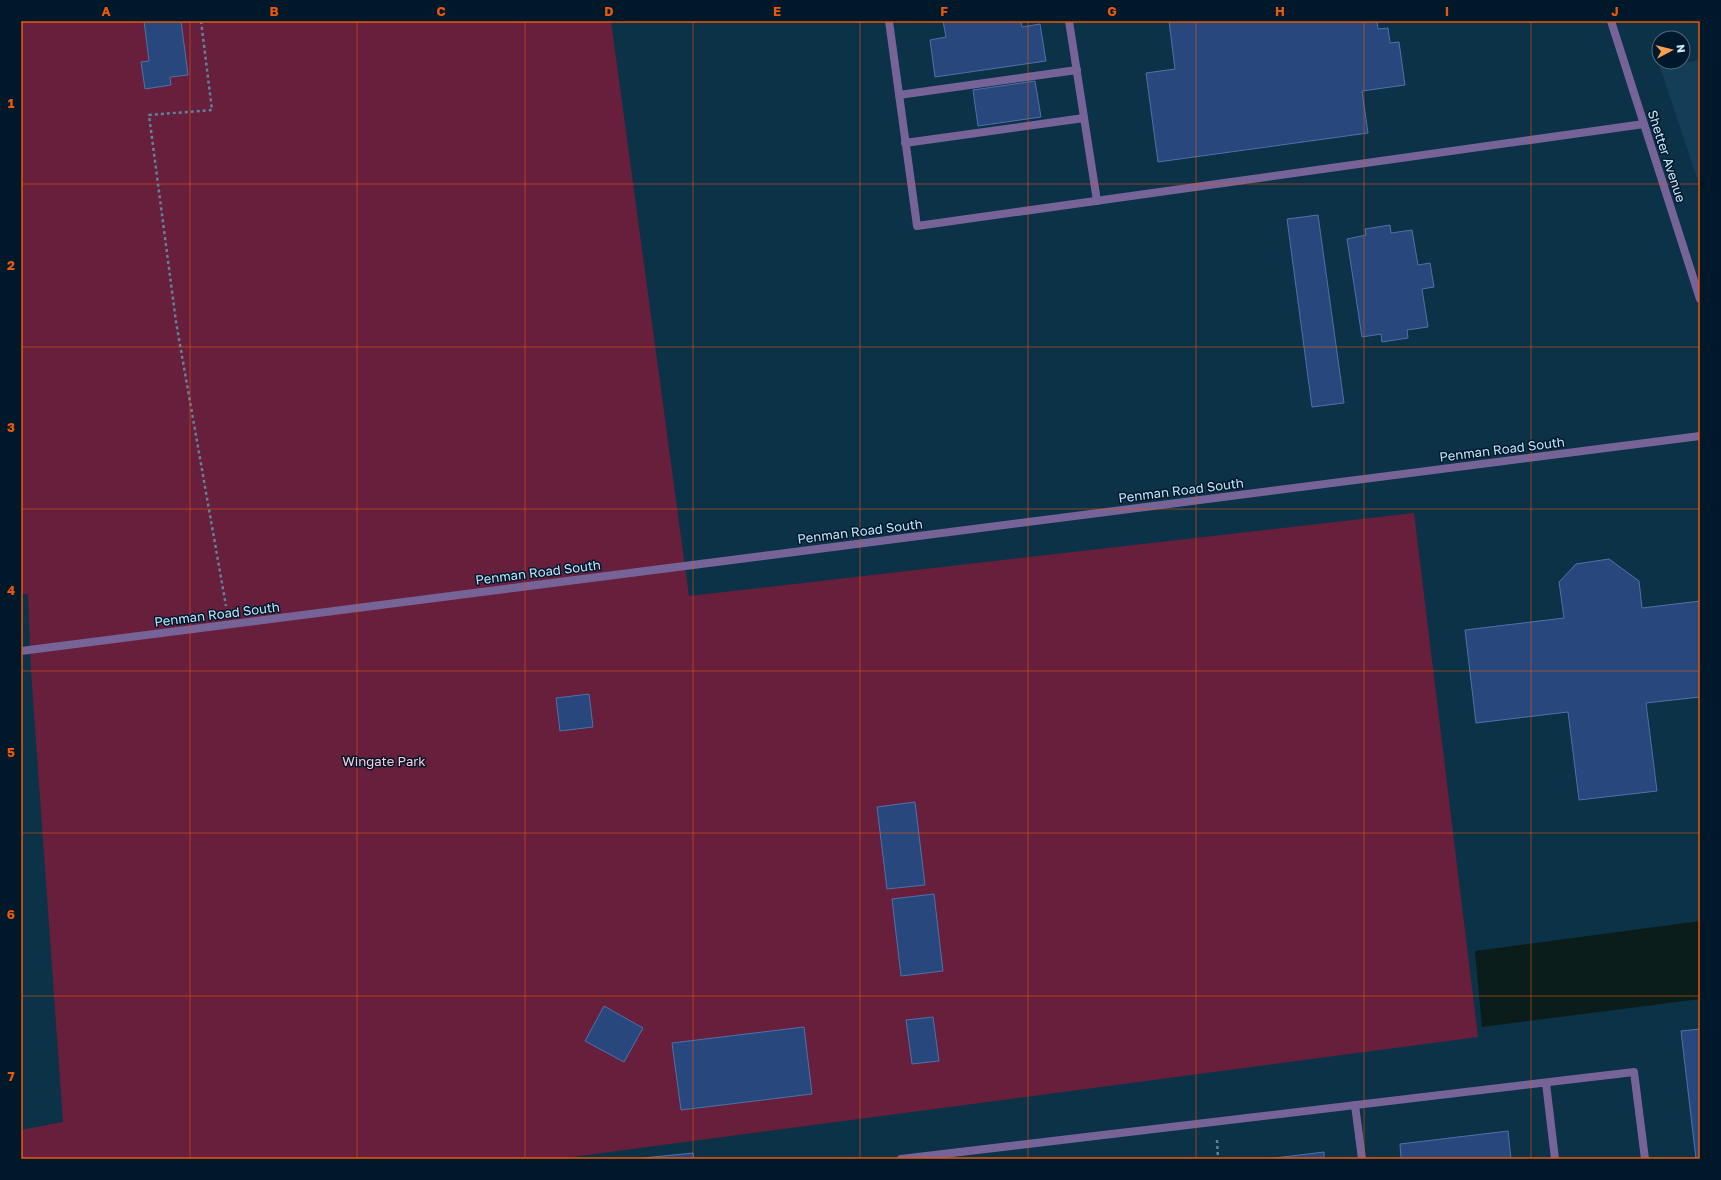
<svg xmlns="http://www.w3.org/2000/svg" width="1721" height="1180" font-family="'Golos Text',sans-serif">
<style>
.built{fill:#143e57}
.green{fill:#681f3c}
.water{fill:#0b1d1a}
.building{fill:#28487d;stroke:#4e71a9}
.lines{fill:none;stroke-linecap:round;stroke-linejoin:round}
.path{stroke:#5f839a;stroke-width:2.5;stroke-dasharray:3 3;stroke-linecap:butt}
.lane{stroke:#766499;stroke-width:8}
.street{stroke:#766499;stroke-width:8}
.grid{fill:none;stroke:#e8590c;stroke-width:1;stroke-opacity:0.55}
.labels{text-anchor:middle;stroke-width:3;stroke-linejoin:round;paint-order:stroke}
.street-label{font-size:13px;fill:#c5e7ff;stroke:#00192a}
.park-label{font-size:13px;fill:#ffcad9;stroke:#00192a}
.neatline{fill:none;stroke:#e8590c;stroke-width:1.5}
.grid-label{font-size:13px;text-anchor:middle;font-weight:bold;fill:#e8590c}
</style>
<rect width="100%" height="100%" fill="#0c3248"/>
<!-- built -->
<path class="built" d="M1700 60V187L1660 67Z"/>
<!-- green -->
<path class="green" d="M21 21H611L689 596 1414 513 1478 1037 557 1159H21V1130L63 1122 31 671 28 594H21Z"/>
<!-- water -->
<path class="water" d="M1700 921V999L1482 1027 1475 951Z"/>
<!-- building -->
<g class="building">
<path d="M144 21H181L188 75 170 77 171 85 145 89 141 62 149 61Z"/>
<path d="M943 21H1021L1022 27 1040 24 1046 61 935 77 930 40 946 37Z"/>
<path d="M1169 21H1377L1378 29 1388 28 1390 43 1399 42 1405 85 1362 91 1368 133 1158 162 1146 73 1175 69Z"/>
<path d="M1035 81 1041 117 978 126 973 90Z"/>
<path d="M1318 215 1344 403 1312 407 1287 219Z"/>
<path d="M1390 225 1391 233 1412 230 1418 265 1430 263 1434 287 1422 289 1428 327 1407 330 1408 338 1382 342 1381 334 1362 337 1347 239 1366 235 1365 229Z"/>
<path d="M1609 559 1639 581 1642 608 1700 601V697L1646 703 1657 791 1579 800 1568 712 1476 723 1465 630 1564 618 1559 582 1576 564Z"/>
<path d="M589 694 593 727 560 731 556 698Z"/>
<path d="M915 802 925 885 887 889 877 807Z"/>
<path d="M934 894 943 971 901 976 892 899Z"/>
<path d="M604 1006 643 1028 624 1062 585 1041Z"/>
<path d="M933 1017 939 1061 912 1064 906 1020Z"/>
<path d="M804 1027 812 1094 681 1110 672 1043Z"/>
<path d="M1700 1029V1159H1696L1681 1031Z"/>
<path d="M1508 1131 1511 1159H1401L1400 1144Z"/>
<path d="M1324 1152V1159H1267Z"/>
<path d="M693 1153 694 1159H633Z"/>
</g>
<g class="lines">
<!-- path -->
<g class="path">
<path d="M201 21 212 110 149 115 176 322 226 606"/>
<path d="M1217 1140 1218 1159"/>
</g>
<!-- lane -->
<g class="lane">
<path d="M889 21 917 226 1644 124"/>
<path d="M1069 21 1097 201"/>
<path d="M899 95 1077 70"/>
<path d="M905 143 1084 118"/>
<path d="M1546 1083 1555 1159"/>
<path d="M901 1159 1634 1072 1645 1159"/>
</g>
<!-- street -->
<g class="street">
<path d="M1611 21 1700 299"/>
<path d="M21 651 1700 436"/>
<path d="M1355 1105 1362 1159"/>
</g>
</g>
<!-- grid -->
<path class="grid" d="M190 21V1159M357 21V1159M525 21V1159M693 21V1159M860 21V1159M1028 21V1159M1196 21V1159M1364 21V1159M1531 21V1159M21 184H1700M21 347H1700M21 509H1700M21 671H1700M21 833H1700M21 996H1700"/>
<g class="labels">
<!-- street labels -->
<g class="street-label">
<text transform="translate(1667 156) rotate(72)" y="5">Shetter Avenue</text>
<text transform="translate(1502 449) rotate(-7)" y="5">Penman Road South</text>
<text transform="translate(1181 490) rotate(-7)" y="5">Penman Road South</text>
<text transform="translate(860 531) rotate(-7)" y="5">Penman Road South</text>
<text transform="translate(538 572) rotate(-7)" y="5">Penman Road South</text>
<text transform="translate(217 614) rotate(-7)" y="5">Penman Road South</text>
</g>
<!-- park labels -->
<g class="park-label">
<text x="384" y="766">Wingate Park</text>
</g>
</g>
<!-- border -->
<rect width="1721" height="1180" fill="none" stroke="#00192a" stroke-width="44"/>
<!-- north arrow -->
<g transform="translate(1671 50) rotate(83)"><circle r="19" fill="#00192a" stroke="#4f6b7f"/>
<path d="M0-3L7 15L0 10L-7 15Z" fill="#fa9f4e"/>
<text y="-6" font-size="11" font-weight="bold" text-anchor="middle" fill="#c5e7ff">N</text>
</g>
<rect x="22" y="22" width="1677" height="1136" class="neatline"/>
<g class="grid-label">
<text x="106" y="16">A</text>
<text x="274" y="16">B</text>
<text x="441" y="16">C</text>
<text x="609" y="16">D</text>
<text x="777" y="16">E</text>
<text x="944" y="16">F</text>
<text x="1112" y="16">G</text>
<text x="1280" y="16">H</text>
<text x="1447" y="16">I</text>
<text x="1615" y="16">J</text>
<text x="11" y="108">1</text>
<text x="11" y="270">2</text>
<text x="11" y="432">3</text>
<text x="11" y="595">4</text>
<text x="11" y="757">5</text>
<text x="11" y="919">6</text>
<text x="11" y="1081">7</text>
</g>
</svg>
